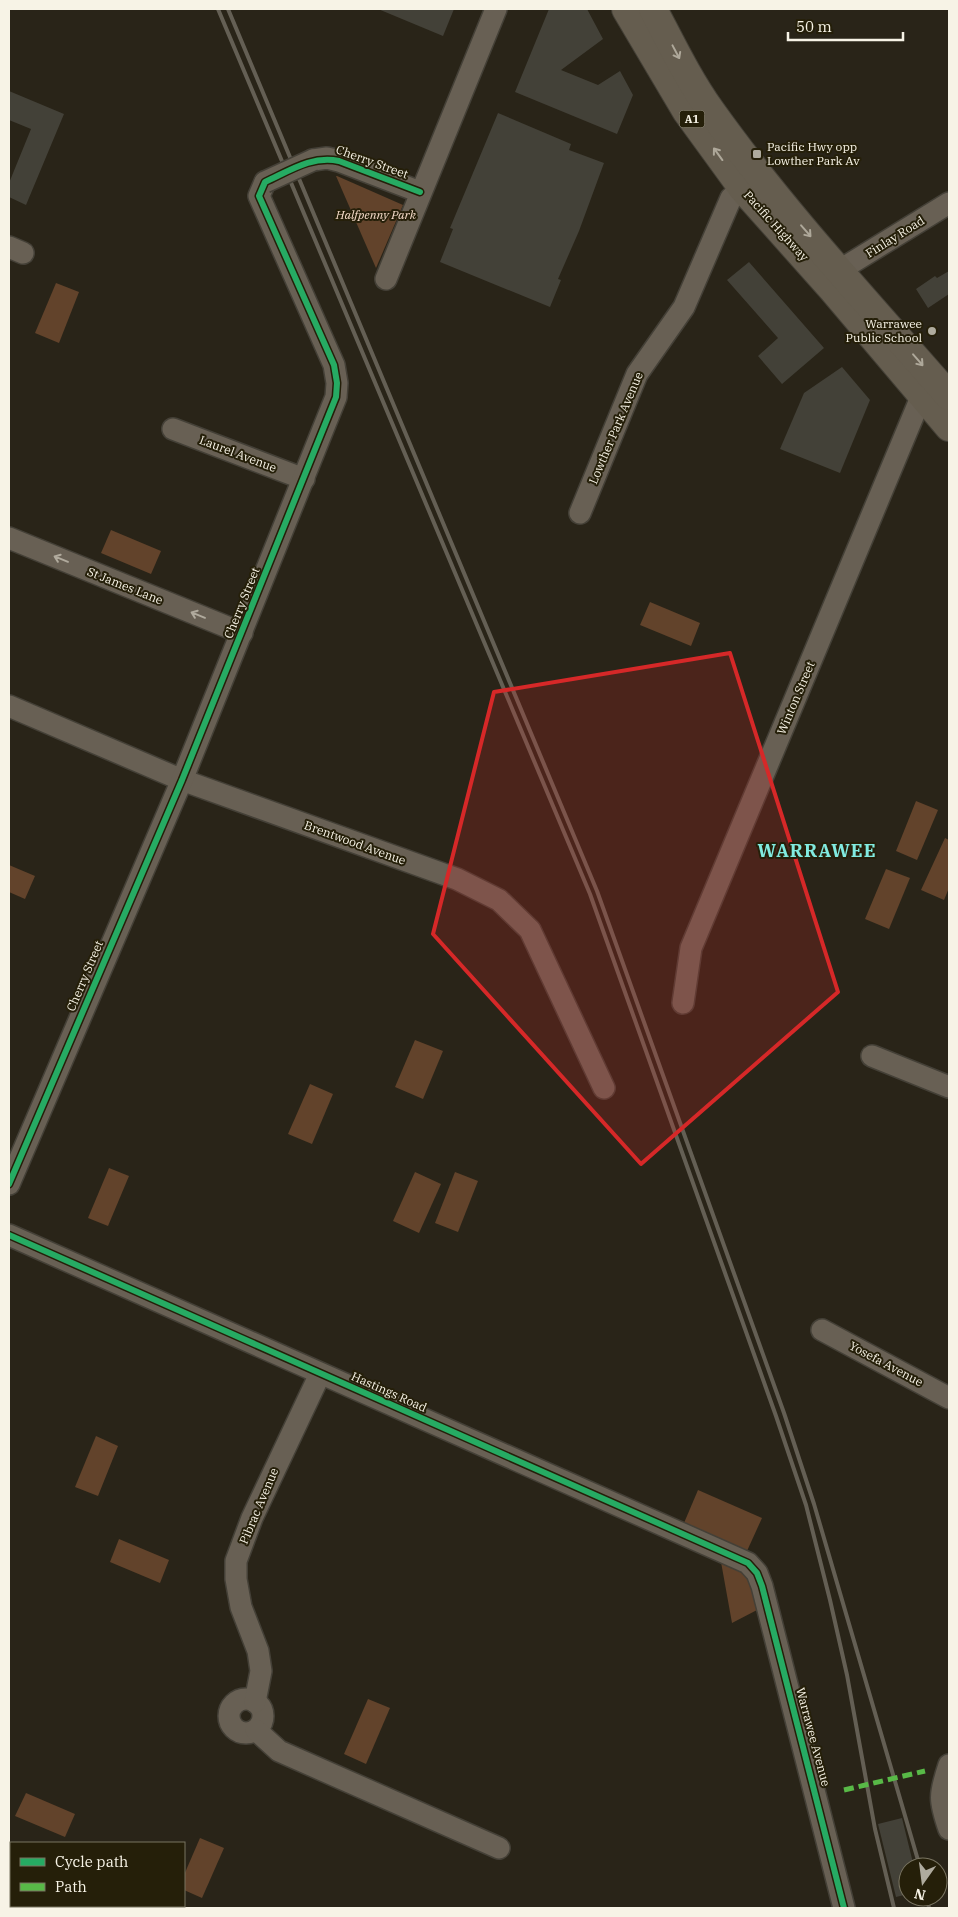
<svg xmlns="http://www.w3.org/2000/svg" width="958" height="1917" font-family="'IBM Plex Serif',serif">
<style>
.green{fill:#62432b}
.building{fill:#434138}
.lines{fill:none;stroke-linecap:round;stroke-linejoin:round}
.minor-casing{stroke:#444037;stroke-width:24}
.highway-casing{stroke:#444037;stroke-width:30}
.minor{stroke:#686054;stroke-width:21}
.highway{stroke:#655d4f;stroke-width:28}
.rail{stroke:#645f54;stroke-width:4}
.minor-bridge-casing{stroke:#444037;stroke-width:24;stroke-linecap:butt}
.minor-bridge{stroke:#686054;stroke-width:21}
.quiet{stroke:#58b947;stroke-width:5;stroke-dasharray:10 5;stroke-linecap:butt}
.cycleway-casing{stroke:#251f09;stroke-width:9}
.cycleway{stroke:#26ab63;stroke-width:6}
.oneway{stroke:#aea89a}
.oneway2{stroke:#b0aa9d}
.marked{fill:#d62828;fill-opacity:0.2;stroke:#d62828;stroke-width:4;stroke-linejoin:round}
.poi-dot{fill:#afab9e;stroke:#251f09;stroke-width:2}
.labels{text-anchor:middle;stroke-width:4;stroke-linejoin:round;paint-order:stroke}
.shield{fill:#251f09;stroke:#b8b3a4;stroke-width:1}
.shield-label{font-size:11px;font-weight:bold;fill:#f7f3e6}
.poi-label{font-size:12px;fill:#f7f3e6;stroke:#251f09;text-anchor:start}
.street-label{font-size:12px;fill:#f7f3e6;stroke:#251f09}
.park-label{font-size:12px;font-style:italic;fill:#f6dcca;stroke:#251f09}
.district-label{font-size:18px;font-weight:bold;letter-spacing:1px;fill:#81ebe0;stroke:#251f09}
</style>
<rect width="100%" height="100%" fill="#292418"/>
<!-- green -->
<g class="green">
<path d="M337 176 403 205 376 268 336 176Z"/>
<path d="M56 283 79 292 59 343 35 333Z"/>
<path d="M111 530 161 551 151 574 101 553Z"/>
<path d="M650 602 700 623 691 646 640 625Z"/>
<path d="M916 801 938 810 917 860 896 851Z"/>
<path d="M945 838 949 840V888L944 900 921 890Z"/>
<path d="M9 865 35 876 25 899 9 892Z"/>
<path d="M886 869 910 878 889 929 865 919Z"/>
<path d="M415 1040 443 1051 423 1099 395 1087Z"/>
<path d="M310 1084 333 1094 312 1144 288 1134Z"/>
<path d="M109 1168 129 1176 108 1226 88 1218Z"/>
<path d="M415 1172 441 1184 419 1233 393 1221Z"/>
<path d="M455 1172 478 1181 458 1232 435 1223Z"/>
<path d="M96 1436 118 1446 98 1496 75 1487Z"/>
<path d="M698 1490 762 1518 747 1551 684 1523Z"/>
<path d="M119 1539 169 1560 160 1583 110 1562Z"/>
<path d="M721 1562C752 1575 749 1579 757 1610L732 1623Z"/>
<path d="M368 1699 390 1708 366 1764 344 1754Z"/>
<path d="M26 1793 75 1814 65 1837 15 1816Z"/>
<path d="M200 1838 224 1848 202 1898 184 1890V1875Z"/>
</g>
<!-- building -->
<g class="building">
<path d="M378 9H454L443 36Z"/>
<path d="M549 9H587L603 39 561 70 598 85 620 71 633 95 617 134 515 92Z"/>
<path d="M9 91 64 114 26 205 9 197V183L31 129 9 120Z"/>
<path d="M498 113 571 144 569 150 604 163 579 231 558 279 561 280 550 307 440 262 453 229 450 228Z"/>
<path d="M749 262 824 348 782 384 758 356 778 338 727 280Z"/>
<path d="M949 271V294L928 308 916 289 935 276 937 278Z"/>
<path d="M842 367 870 400 840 473 780 449 804 393Z"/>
<path d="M902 1818 914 1867H908V1894L896 1897 878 1824Z"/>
</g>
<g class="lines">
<!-- minor casing -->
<g class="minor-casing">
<g id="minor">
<path d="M313 160 327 158 339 161 420 192"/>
<path d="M9 247 23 253"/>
<path d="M840 270 949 203"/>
<path d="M386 279 496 9"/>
<path d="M173 429 304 479"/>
<path d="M580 513 637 374 684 307 731 198 743 189"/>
<path d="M9 538 242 633"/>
<path d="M9 706 182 780 457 879 499 900 530 930 604 1088"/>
<path d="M683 1003 691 948 922 395"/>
<path d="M872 1056 949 1087"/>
<path d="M9 1184 182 780 336 397 337 383 334 365 259 196 265 182"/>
<path d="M9 1235 748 1563 757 1573 762 1586 844 1908"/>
<path d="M822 1330 949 1398"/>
<circle cx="246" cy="1716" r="17"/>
<path d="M255 1702 261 1671 258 1651 241 1607 236 1579V1561L252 1518 320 1374"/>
<path d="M256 1730 279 1751 499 1848"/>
<path d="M949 1765C939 1795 939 1800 949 1829"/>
</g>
</g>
<!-- highway casing -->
<g class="highway-casing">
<g id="highway">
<path d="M626 9 687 112 743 189 833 290 949 427"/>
<path d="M653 9C671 43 688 79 711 111 783 212 868 303 949 396"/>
</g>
</g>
<!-- minor -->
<use href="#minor" class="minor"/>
<!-- highway -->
<use href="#highway" class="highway"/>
<!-- rail -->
<g class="rail">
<path d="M218 9 590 894 776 1416 806 1505 830 1600 847 1675 875 1829 894 1908"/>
<path d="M228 9 597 891 784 1413 814 1504 920 1867"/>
<path d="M927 1897 929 1908"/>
</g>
<!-- minor-bridge casing -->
<g class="minor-bridge-casing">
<path id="minor-bridge" d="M265 182 313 160"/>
</g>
<!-- minor-bridge -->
<use href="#minor-bridge" class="minor-bridge"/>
<!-- quiet -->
<path class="quiet" d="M844 1790 925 1771"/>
<!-- cycleway casing -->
<g class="cycleway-casing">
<g id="cycleway">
<path d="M9 1184 182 780 336 397 337 383 334 365 259 196 265 182C289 171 312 155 339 161L420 192"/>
<path d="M9 1235 748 1563 757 1573 762 1586 844 1908"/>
</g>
</g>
<!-- cycleway -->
<use href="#cycleway" class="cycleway"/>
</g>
<!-- one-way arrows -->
<defs><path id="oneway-shaft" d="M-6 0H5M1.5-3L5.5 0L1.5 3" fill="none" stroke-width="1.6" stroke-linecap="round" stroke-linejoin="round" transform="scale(1.25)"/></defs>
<g class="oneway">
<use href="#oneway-shaft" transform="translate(676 52) rotate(62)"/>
<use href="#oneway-shaft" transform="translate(718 154) rotate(-126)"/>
<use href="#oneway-shaft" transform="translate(806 231) rotate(49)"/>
<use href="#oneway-shaft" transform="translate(918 360) rotate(49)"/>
</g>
<g class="oneway2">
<use href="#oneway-shaft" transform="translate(61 559) rotate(-158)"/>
<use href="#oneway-shaft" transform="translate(198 615) rotate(-158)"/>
</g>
<!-- marked area -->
<path class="marked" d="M730 653 838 992 641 1164 433 934 494 692Z"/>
<!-- markers -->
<g class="poi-dot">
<rect x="752" y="149" width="10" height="10" rx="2.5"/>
<circle cx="932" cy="331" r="5"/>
</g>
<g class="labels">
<!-- shield labels -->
<rect class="shield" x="679.5" y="110.5" width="25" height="17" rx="4"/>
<g class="shield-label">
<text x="692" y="123">A1</text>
</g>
<!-- poi labels -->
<g class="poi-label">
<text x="767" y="151">Pacific Hwy opp<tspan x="767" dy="14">Lowther Park Av</tspan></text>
<text x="922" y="328" text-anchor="end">Warrawee<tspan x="922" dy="14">Public School</tspan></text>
</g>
<!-- street labels -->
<g class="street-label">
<text transform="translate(372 162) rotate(20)" y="4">Cherry Street</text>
<text transform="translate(776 226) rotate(48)" y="4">Pacific Highway</text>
<text transform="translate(895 237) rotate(-32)" y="4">Finlay Road</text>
<text transform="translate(616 428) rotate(-67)" y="4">Lowther Park Avenue</text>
<text transform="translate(238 454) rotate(21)" y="4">Laurel Avenue</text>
<text transform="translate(125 586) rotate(22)" y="4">St James Lane</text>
<text transform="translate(242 603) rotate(-68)" y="4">Cherry Street</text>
<text transform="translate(796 698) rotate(-67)" y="4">Winton Street</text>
<text transform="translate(355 843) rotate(20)" y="4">Brentwood Avenue</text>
<text transform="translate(85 976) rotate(-67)" y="4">Cherry Street</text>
<text transform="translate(886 1364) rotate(28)" y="4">Yosefa Avenue</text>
<text transform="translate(389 1392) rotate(24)" y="4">Hastings Road</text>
<text transform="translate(259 1506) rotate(-67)" y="4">Pibrac Avenue</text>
<text transform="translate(813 1737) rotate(75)" y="4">Warrawee Avenue</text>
</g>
<!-- park labels -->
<g class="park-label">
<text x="376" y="219">Halfpenny Park</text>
</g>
<!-- district labels -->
<g class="district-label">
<text x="817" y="857">WARRAWEE</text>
</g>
</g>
<!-- border -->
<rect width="958" height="1917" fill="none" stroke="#f7f3e6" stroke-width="20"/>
<!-- legend -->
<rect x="10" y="1842" width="175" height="65" fill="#251f09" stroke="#797461"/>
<rect x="20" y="1858" width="25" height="8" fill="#26ab63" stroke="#797461"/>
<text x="55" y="1867" font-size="15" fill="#f7f3e6">Cycle path</text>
<rect x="20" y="1883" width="25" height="8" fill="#58b947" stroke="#797461"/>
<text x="55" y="1892" font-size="15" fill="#f7f3e6">Path</text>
<!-- north arrow -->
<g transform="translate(923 1882) rotate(194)"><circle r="24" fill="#251f09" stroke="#797461"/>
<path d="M0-4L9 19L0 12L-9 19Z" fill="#afab9e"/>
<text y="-8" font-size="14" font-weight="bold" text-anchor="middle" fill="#f7f3e6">N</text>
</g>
<!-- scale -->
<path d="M788 32v8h115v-8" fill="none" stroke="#f7f3e6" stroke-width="2.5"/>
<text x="796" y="32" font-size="15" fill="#f7f3e6" stroke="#251f09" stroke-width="4" paint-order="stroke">50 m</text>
</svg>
